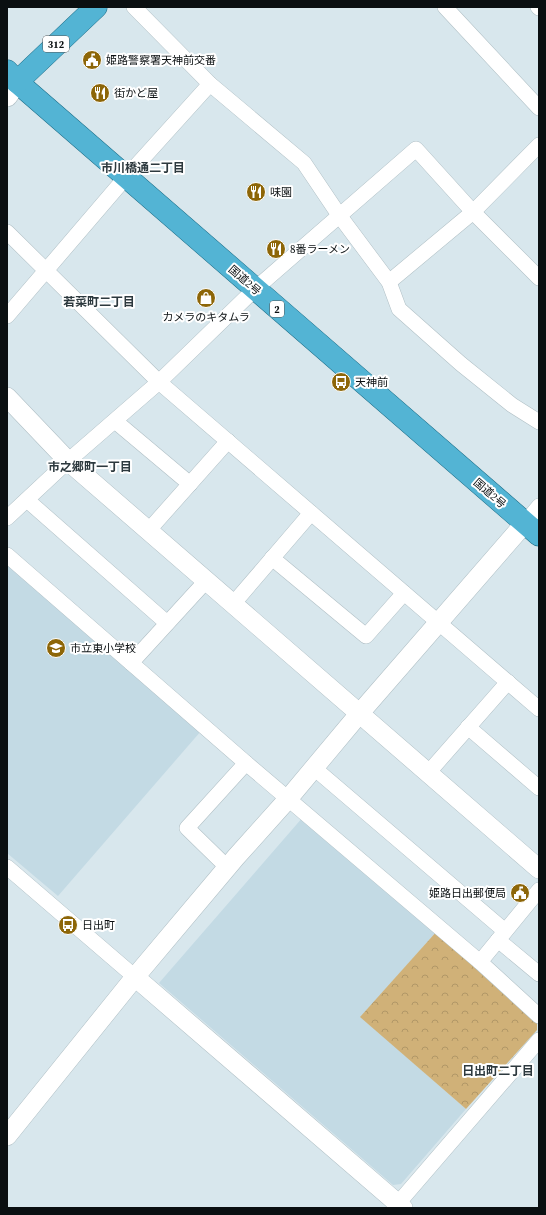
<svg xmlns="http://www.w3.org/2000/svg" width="546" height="1215" font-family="'Source Serif 4','Noto Sans JP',serif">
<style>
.built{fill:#c3dae4}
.park{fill:url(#park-crowns)}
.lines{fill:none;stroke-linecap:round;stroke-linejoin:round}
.minor-casing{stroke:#b1c0c6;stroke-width:16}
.tertiary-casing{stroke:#b1c0c6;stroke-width:20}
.secondary-casing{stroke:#b1c0c6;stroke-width:22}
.trunk-casing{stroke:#1e6f89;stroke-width:23}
.minor{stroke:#fff;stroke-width:15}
.tertiary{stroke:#fff;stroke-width:19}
.secondary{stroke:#fff;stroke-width:21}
.trunk{stroke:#53b4d4;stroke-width:22}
.labels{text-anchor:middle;stroke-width:4;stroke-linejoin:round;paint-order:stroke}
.shield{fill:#fff;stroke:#545758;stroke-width:1}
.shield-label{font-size:10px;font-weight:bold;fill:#0a0f11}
.poi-label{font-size:11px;fill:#0a0f11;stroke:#fff;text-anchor:start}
.street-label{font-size:11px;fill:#0a0f11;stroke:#fff}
.neighbourhood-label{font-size:12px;font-weight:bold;fill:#2d393e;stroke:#fff}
</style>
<defs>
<pattern id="park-crowns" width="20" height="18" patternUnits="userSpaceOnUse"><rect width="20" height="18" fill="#d0b178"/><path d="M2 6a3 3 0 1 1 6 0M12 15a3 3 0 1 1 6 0" fill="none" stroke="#b19767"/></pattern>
</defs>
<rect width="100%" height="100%" fill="#d8e7ed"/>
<!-- built -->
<g class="built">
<path d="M7 565 201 731 58 896 7 853Z"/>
<path d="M303 817 437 931 361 1017 466 1109 401 1184 393 1185 159 983Z"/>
</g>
<!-- park -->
<path class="park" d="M437 931 537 1019V1030L466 1109 360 1017Z"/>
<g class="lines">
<!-- minor casing -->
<g class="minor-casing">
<g id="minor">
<path d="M134 7 210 84 304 163 339 215 389 282 399 309 461 364 512 405 539 422"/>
<path d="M445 7 539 108"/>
<path d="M538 7 539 8"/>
<path d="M7 232 159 382 539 709"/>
<path d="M389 282 473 212 539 145"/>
<path d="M7 316 126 177 210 84"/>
<path d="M115 421 190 484"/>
<path d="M27 500 167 623"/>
<path d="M7 518 68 461 159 382 255 289 416 149 473 212 539 278"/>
<path d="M525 523 539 506"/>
<path d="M148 531 228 441"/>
<path d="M7 555 246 763 480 962 539 1016"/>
<path d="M272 558 366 636 404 593"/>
<path d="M233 604 311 513"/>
<path d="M131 663 206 581"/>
<path d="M468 727 539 788"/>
<path d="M314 768 505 931"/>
<path d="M428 773 508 682"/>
<path d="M7 867 135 977"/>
<path d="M228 868 187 828 246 763"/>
<path d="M498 940 539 974"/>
<path d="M480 962 539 890"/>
<path d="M394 1208 539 1040"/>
</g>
</g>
<!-- tertiary casing -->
<g class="tertiary-casing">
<g id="tertiary">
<path d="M7 397 68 461 539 869"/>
<path d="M135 977 403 1208"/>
<path d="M7 1136 135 977 236 857 288 799 359 714 525 523"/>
</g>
</g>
<!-- secondary casing -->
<g class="secondary-casing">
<path id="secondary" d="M7 96 17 82"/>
</g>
<!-- trunk casing -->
<g class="trunk-casing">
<g id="trunk">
<path d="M7 71 17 82 539 535"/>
<path d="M17 82 96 7"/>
</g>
</g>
<!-- minor -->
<use href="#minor" class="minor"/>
<!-- tertiary -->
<use href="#tertiary" class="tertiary"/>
<!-- secondary -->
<use href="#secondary" class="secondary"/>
<!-- trunk -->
<use href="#trunk" class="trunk"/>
</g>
<!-- icons -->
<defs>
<g id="civic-disc" transform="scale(1)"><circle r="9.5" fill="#8d6608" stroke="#fff"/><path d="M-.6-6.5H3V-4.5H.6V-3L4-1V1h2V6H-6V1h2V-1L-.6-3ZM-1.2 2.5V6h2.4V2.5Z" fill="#fff"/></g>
<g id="restaurant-disc" transform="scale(1)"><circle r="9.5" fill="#8d6608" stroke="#fff"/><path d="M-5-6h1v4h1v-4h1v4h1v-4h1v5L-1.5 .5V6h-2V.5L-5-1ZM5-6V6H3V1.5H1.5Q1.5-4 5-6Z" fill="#fff"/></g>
<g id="shop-disc" transform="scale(1)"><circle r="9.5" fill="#8d6608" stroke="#fff"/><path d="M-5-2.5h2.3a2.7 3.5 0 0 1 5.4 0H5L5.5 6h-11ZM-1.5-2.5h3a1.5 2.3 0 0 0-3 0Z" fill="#fff"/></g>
<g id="bus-disc" transform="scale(1)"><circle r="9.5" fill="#8d6608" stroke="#fff"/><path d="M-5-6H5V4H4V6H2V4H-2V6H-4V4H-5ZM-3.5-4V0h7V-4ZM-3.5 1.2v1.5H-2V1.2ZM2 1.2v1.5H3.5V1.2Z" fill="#fff"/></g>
<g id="school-disc" transform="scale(1)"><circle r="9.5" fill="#8d6608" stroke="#fff"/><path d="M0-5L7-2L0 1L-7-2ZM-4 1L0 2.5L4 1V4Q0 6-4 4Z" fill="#fff"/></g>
</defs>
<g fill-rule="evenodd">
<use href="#civic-disc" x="92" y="60"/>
<use href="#restaurant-disc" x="100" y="93"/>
<use href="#restaurant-disc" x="256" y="192"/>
<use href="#restaurant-disc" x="276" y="249"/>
<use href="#shop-disc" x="206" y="298"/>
<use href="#bus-disc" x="341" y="382"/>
<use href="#school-disc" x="56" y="648"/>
<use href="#civic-disc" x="520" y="893"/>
<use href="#bus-disc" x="68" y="925"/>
</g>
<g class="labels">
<!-- shield labels -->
<g class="shield">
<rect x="43" y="36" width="26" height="16" rx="3"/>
<rect x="270" y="301" width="14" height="16" rx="3"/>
</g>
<g class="shield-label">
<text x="56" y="48">312</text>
<text x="277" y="313">2</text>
</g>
<!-- poi labels -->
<g class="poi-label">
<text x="106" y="64">姫路警察署天神前交番</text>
<text x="114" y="97">街かど屋</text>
<text x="270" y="196">味園</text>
<text x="290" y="253">8番ラーメン</text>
<text x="206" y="321" text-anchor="middle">カメラのキタムラ</text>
<text x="355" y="386">天神前</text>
<text x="70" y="652">市立東小学校</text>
<text x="506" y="897" text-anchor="end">姫路日出郵便局</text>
<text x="82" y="929">日出町</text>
</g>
<!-- street labels -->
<g class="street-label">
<text transform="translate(245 280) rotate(41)" y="4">国道2号</text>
<text transform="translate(490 493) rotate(41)" y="4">国道2号</text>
</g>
<!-- neighbourhood labels -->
<g class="neighbourhood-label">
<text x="143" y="172">市川橋通二丁目</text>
<text x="99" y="306">若菜町二丁目</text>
<text x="90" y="471">市之郷町一丁目</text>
<text x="498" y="1075">日出町二丁目</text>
</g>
</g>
<!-- border -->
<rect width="546" height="1215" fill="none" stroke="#0a0f11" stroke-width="16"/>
</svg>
